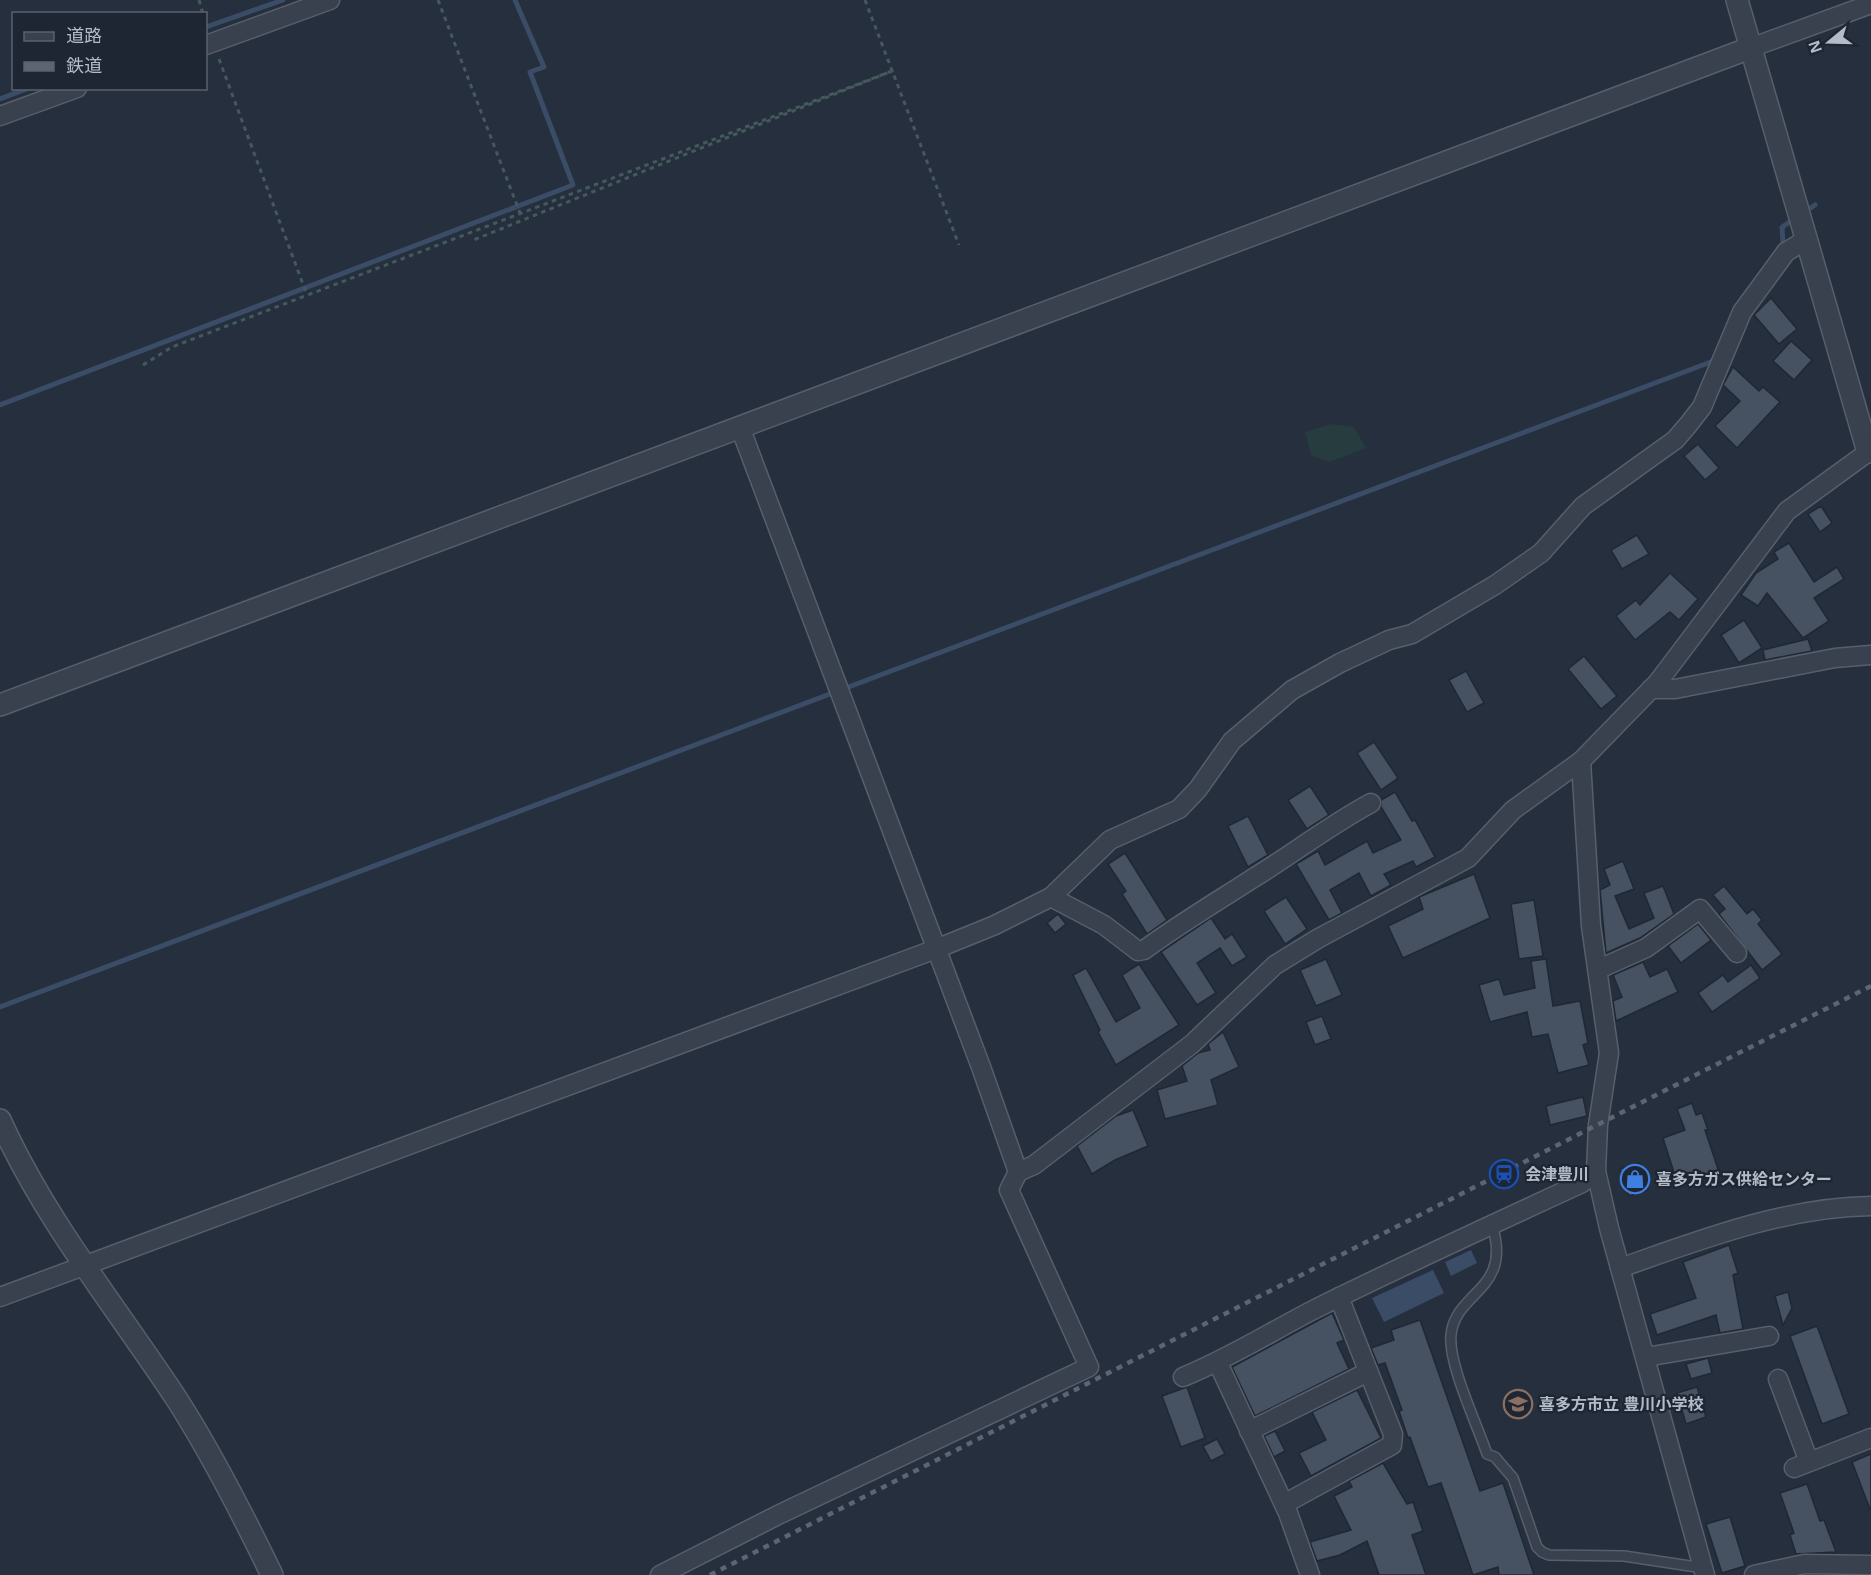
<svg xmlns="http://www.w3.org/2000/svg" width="1871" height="1575" font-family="Helvetica,'Noto Sans JP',sans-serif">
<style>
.green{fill:#263c3e}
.water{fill:#3a4c66}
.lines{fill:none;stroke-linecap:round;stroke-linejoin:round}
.stream{stroke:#3a4c66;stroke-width:5}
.building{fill:#465262;stroke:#1f2834;stroke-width:1.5}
.service-casing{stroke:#565f6b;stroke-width:12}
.minor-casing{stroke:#565f6b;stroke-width:21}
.tertiary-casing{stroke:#565f6b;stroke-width:24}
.path{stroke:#44595b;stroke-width:3;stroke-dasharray:4.5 4.5;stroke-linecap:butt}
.service{stroke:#38414d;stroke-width:9}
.minor{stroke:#38414d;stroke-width:18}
.tertiary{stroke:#38414d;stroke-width:21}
.rail{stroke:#5b6574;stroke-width:4.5;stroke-dasharray:6 6;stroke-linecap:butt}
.labels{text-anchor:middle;stroke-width:4.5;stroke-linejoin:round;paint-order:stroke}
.poi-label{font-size:16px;font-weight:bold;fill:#b4bcc9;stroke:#1d2632;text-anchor:start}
</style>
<rect width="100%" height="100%" fill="#252f3d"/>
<!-- green -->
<path class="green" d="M1331 424 1354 427 1366 448 1329 462 1311 455 1305 432Z"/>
<!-- water -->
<g class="water">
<path d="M1471 1250 1477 1263 1451 1276 1445 1262Z"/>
<path d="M1433 1270 1444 1293 1384 1322 1372 1298Z"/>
</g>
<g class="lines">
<!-- stream -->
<g class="stream">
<path d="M206 27 283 0"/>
<path d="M0 99 29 88"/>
<path d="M1803 213 1815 205"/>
<path d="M1779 248 1783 243 1782 227 1796 218"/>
<path d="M0 405 573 185 530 72 544 67 515 0"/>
<path d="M0 1007 1716 360"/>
</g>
</g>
<!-- building -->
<g class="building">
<path d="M1771 298 1797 329 1779 344 1754 315Z"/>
<path d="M1791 341 1812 360 1794 380 1773 361Z"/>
<path d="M1733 367 1759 391 1763 387 1780 402 1737 448 1715 426 1740 401 1723 385Z"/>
<path d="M1698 444 1719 468 1705 480 1684 456Z"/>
<path d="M1821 506 1832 523 1820 532 1808 514Z"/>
<path d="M1637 535 1649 554 1622 569 1611 550Z"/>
<path d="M1789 543 1814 582 1837 567 1844 579 1814 598 1829 621 1803 638 1767 593 1758 606 1741 595 1756 573 1778 559 1774 552Z"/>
<path d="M1670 573 1698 599 1679 620 1670 612 1635 640 1616 616 1636 600 1640 605Z"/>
<path d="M1744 620 1762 648 1739 663 1721 635Z"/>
<path d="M1808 639 1812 651 1765 660 1763 650Z"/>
<path d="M1584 656 1617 696 1601 709 1568 669Z"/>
<path d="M1466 671 1484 703 1467 712 1449 680Z"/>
<path d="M1374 742 1398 778 1381 790 1357 753Z"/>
<path d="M1310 786 1329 815 1307 829 1288 800Z"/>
<path d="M1395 792 1412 821 1415 820 1435 857 1416 867 1413 861 1384 874 1391 885 1371 896 1359 873 1330 890 1342 913 1329 920 1296 864 1318 851 1325 865 1367 841 1373 853 1401 840 1381 807V800Z"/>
<path d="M1248 816 1268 855 1248 867 1228 826Z"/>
<path d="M1125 853 1167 920 1147 934 1122 894 1126 891 1108 864Z"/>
<path d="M1623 861 1634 889 1615 896 1629 929 1654 918 1644 893 1663 886 1674 914 1640 938 1606 953 1600 890 1610 885 1604 869Z"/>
<path d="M1474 874 1490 918 1403 958 1388 926 1423 909 1419 897Z"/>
<path d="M1724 886 1747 914 1753 909 1762 920 1758 924 1782 954 1762 970 1719 914 1725 909 1713 895Z"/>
<path d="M1286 897 1307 929 1285 944 1264 911Z"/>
<path d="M1534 900 1543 956 1519 959 1511 904Z"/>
<path d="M1058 914 1066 924 1055 933 1047 923Z"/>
<path d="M1211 918 1225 939 1232 934 1247 957 1232 966 1220 948 1197 963 1216 993 1197 1005 1161 952Z"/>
<path d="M1698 924 1711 940 1681 963 1668 946Z"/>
<path d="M1326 959 1342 995 1316 1006 1300 970Z"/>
<path d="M1546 959 1553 1006 1580 1001 1588 1043 1583 1045 1589 1065 1558 1073 1548 1034 1532 1037 1527 1012 1490 1022 1479 985 1499 979 1504 995 1535 988 1531 961Z"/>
<path d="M1643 962 1650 977 1667 969 1678 992 1616 1021 1613 1001 1622 997 1613 975Z"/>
<path d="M1139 964 1179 1025 1116 1065 1098 1032 1100 1030 1073 975 1086 968 1116 1022 1140 1008 1122 975Z"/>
<path d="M1751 965 1760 978 1712 1012 1698 993 1723 975 1728 982Z"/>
<path d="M1322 1016 1331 1039 1315 1045 1306 1022Z"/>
<path d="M1223 1032 1239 1067 1211 1080 1218 1105 1165 1119 1157 1090 1187 1081 1182 1066 1198 1053 1210 1050 1208 1044Z"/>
<path d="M1583 1097 1587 1116 1550 1125 1546 1106Z"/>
<path d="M1692 1103 1696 1115 1702 1113 1708 1130H1705L1719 1172 1702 1178 1700 1171 1676 1179 1663 1138 1685 1130 1677 1109Z"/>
<path d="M1133 1110 1148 1146 1115 1160 1092 1174 1077 1146 1116 1116Z"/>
<path d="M1639 1163 1648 1190 1629 1196 1620 1169Z"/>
<path d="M1729 1245 1738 1273 1733 1275 1743 1329 1720 1333 1716 1315 1657 1335 1650 1314 1696 1298 1683 1262Z"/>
<path d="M1788 1292 1792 1308 1783 1325 1775 1296Z"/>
<path d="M1332 1313 1344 1340 1337 1343 1349 1369 1255 1416 1232 1367Z"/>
<path d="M1420 1320 1480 1491 1503 1483 1534 1575H1499L1498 1567 1473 1575 1441 1483 1428 1487 1410 1437 1408 1438 1399 1411 1402 1410 1385 1363 1378 1365 1371 1348 1394 1340 1391 1330Z"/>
<path d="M1817 1326 1849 1414 1822 1424 1790 1336Z"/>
<path d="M1708 1358 1712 1373 1691 1379 1686 1364Z"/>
<path d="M1187 1387 1205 1438 1181 1447 1162 1396Z"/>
<path d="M1697 1387 1706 1417 1686 1424 1677 1393Z"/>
<path d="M1357 1390 1381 1438 1311 1476 1299 1453 1326 1440 1312 1412Z"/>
<path d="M1275 1431 1285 1451 1274 1457 1264 1436Z"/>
<path d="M1217 1439 1225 1454 1211 1461 1203 1446Z"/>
<path d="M1871 1454V1509H1870L1852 1462Z"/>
<path d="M1383 1463 1407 1504 1413 1502 1423 1531 1412 1535 1426 1575H1379L1367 1541 1340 1555 1317 1561 1310 1542 1351 1530 1334 1496 1352 1487 1349 1481Z"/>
<path d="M1807 1484 1820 1521 1824 1520 1836 1552 1796 1554 1790 1535 1794 1533 1780 1493Z"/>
<path d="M1730 1517 1745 1566 1722 1573 1706 1524Z"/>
</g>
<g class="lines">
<!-- service casing -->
<g class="service-casing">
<path id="service" d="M1492 1225C1513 1291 1455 1291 1451 1335 1448 1364 1477 1424 1487 1454L1495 1457 1513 1478 1537 1547 1542 1552 1549 1555 1624 1556 1703 1568"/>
</g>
<!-- minor casing -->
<g class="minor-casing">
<g id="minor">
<path d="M206 45 330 0"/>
<path d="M1750 48 1871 4"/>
<path d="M0 116 77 88"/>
<path d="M740 427 981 1067 1018 1172"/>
<path d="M1651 689H1675L1835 658 1871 655"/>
<path d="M1581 761 1591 926 1609 1053 1598 1125 1596 1171 1609 1228 1705 1575"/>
<path d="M1051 897 1104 925 1138 951 1144 950C1181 923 1218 901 1255 877 1294 853 1330 825 1371 803"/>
<path d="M1599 969 1646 948 1700 909 1737 953"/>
<path d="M1620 1268C1700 1240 1785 1207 1871 1206"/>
<path d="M0 1297 936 949 995 925 1051 897 1110 840 1179 809 1198 789 1232 741 1292 690 1340 663 1389 640 1412 634 1495 585 1541 553 1583 506 1675 440 1688 425 1702 407 1742 312 1786 252 1804 241"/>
<path d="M1646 1357 1769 1336"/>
<path d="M1218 1363 1288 1513 1310 1575"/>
<path d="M1183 1377C1230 1358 1272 1331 1317 1308 1404 1265 1493 1224 1582 1183L1596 1171"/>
<path d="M1778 1379 1809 1462"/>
<path d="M1249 1431 1368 1372"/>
<path d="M1794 1468 1871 1438"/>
<path d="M1284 1504 1392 1445 1393 1434 1339 1297"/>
<path d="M660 1575 780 1514 1089 1367 1009 1190 1018 1172 1034 1165 1192 1044 1275 965 1319 938 1468 858 1513 810 1581 761 1658 682 1787 511 1871 450"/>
<path d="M1754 1575 1804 1564 1871 1565"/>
</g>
</g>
<!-- tertiary casing -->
<g class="tertiary-casing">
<g id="tertiary">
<path d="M1737 0 1868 452"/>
<path d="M0 705 1750 48"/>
<path d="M0 1120C45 1220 116 1307 176 1398 212 1454 243 1515 272 1575"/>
</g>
</g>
<!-- path -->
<g class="path">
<path d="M199 0 203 14"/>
<path d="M438 0 520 213"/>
<path d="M865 0 959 245"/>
<path d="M219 59 307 295"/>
<path d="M143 365 172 347 892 71 471 241"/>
</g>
<!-- service -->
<use href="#service" class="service"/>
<!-- minor -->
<use href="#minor" class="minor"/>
<!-- tertiary -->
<use href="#tertiary" class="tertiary"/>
<!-- rail -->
<path class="rail" d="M710 1575 1871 986"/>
</g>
<!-- icons -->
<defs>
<g id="station-ring" transform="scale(1.5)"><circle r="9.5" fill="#1d2632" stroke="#1a4fb4" stroke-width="1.5"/><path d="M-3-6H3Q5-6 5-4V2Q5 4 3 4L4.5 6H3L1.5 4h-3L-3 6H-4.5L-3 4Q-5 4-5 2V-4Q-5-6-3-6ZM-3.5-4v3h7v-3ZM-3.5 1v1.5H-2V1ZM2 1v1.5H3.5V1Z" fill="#1a4fb4"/></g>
<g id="shop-ring" transform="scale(1.5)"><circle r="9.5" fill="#1d2632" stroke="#3f7fe0" stroke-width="1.5"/><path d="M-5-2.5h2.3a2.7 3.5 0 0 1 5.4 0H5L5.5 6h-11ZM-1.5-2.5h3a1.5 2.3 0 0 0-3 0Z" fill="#3f7fe0"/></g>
<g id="school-ring" transform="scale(1.5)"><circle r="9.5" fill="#1d2632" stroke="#8d6e63" stroke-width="1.5"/><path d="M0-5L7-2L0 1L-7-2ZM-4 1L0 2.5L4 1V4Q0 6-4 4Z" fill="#8d6e63"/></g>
</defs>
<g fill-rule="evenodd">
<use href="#station-ring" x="1504" y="1174"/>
<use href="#shop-ring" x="1635" y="1179"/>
<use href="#school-ring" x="1518" y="1404"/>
</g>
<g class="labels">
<!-- poi labels -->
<g class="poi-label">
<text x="1525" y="1180">会津豊川</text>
<text x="1656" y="1185">喜多方ガス供給センター</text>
<text x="1539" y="1410">喜多方市立 豊川小学校</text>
</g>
</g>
<!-- legend -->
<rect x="12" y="12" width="195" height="78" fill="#1d2632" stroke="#59626e" stroke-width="1.5"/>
<rect x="24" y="32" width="30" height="9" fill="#38414d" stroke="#59626e" stroke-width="1.5"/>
<text x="66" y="42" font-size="18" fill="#b4bcc9">道路</text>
<rect x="24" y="62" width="30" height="9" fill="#5b6574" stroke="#59626e" stroke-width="1.5"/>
<text x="66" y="72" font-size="18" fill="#b4bcc9">鉄道</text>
<!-- north arrow -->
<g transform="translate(1829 42) rotate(251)" stroke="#1d2632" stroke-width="4.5" paint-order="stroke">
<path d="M0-4.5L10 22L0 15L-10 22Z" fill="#b4bcc9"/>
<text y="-9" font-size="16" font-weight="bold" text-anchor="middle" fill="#b4bcc9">N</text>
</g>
</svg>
